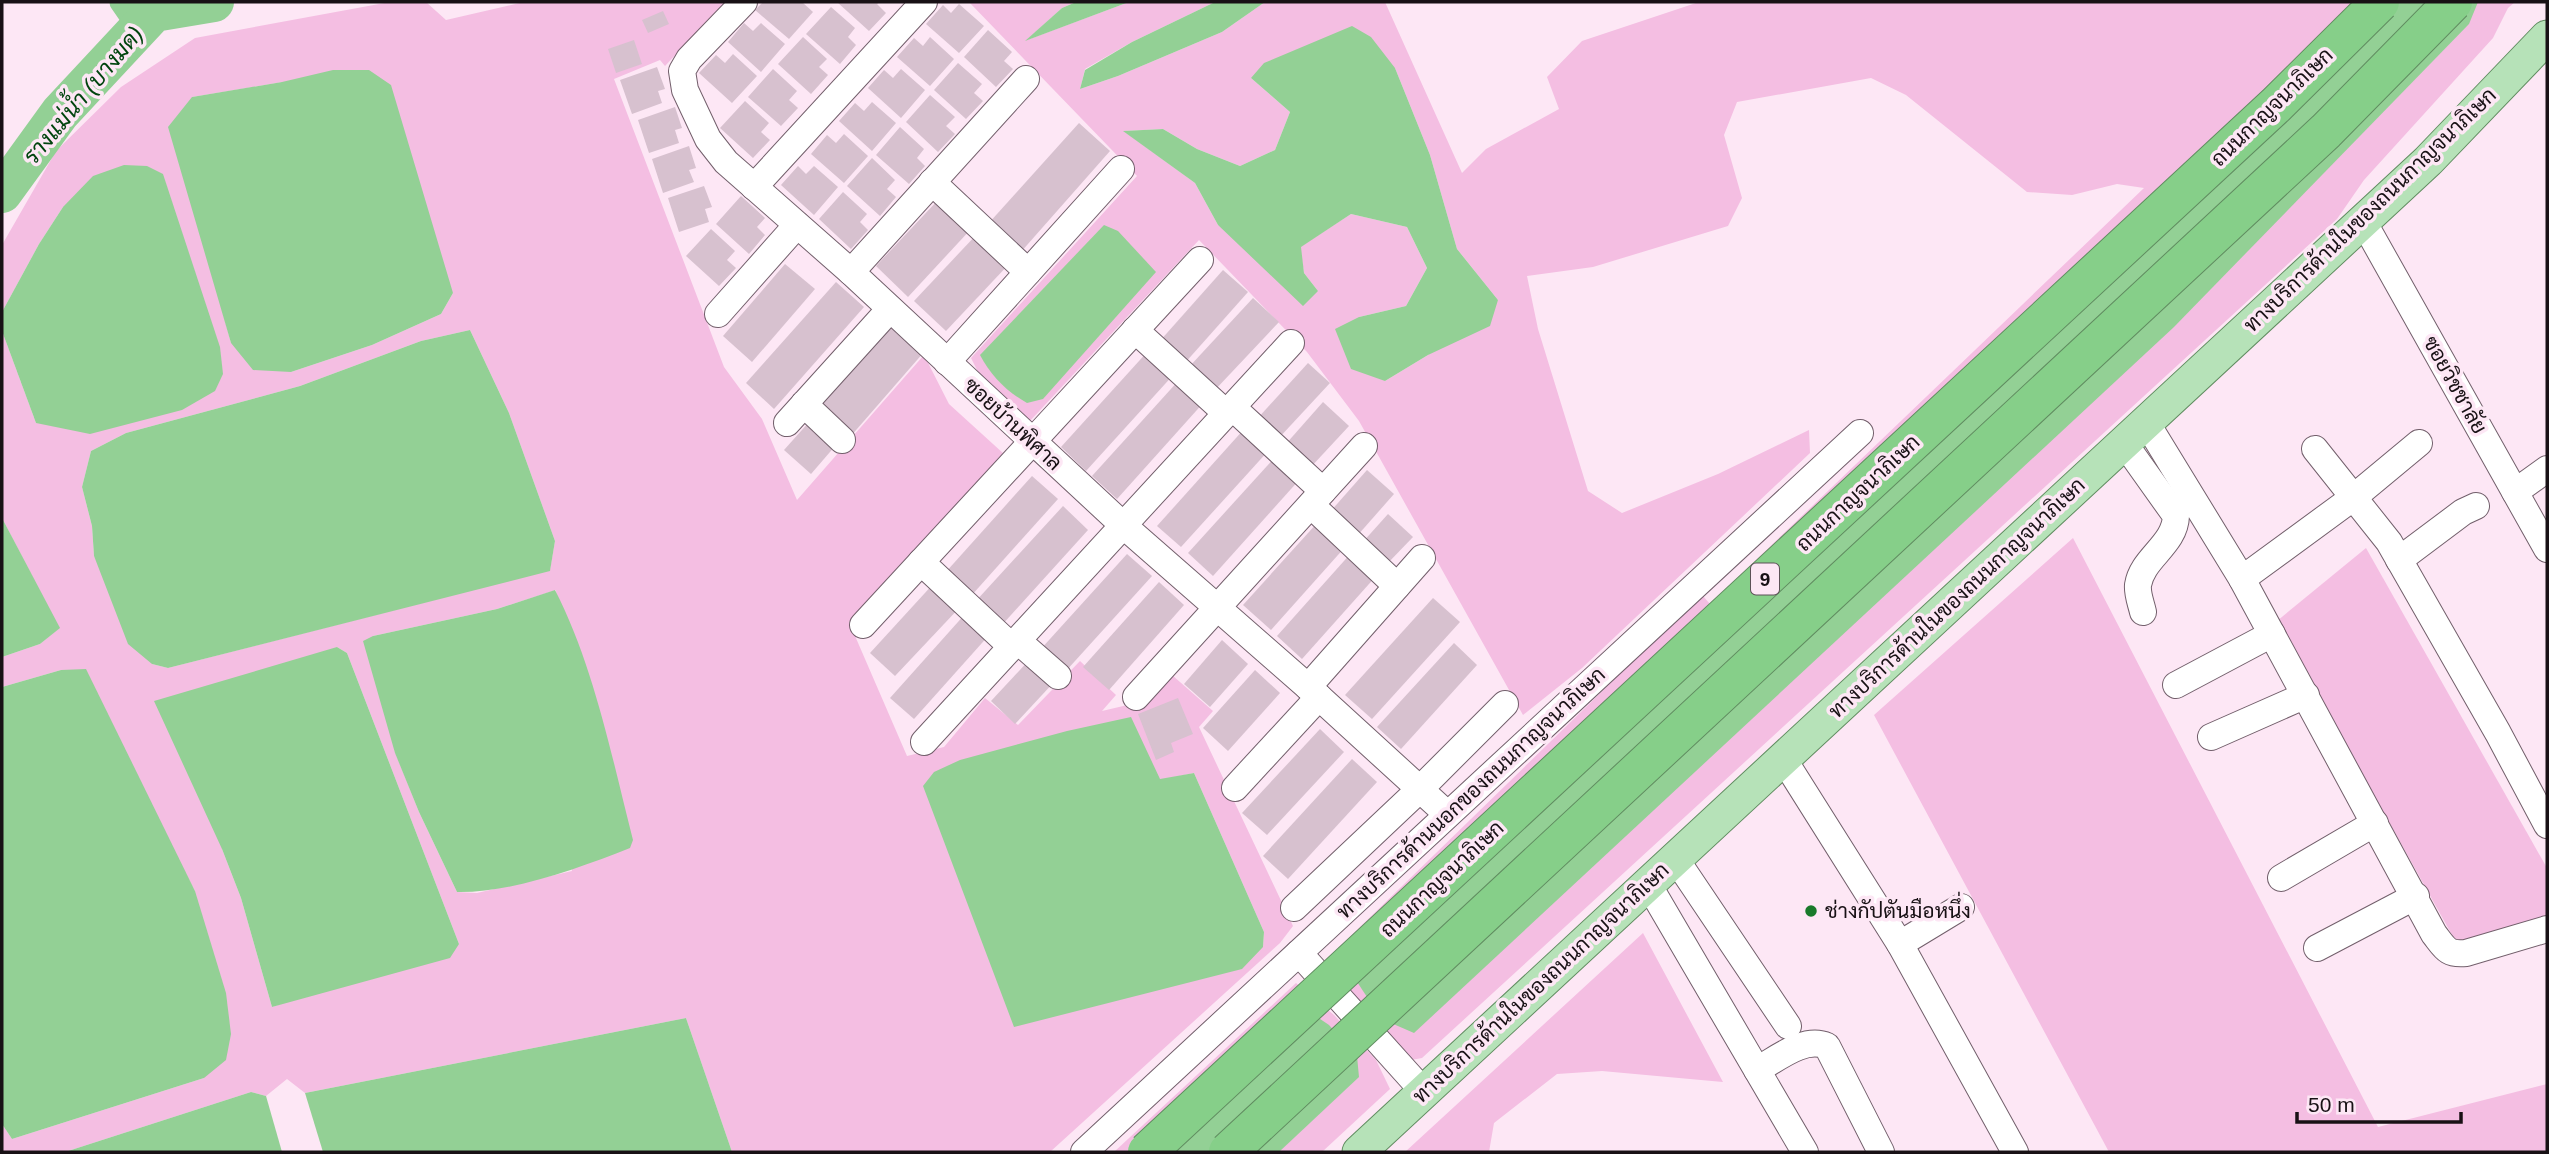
<svg xmlns="http://www.w3.org/2000/svg" width="2549" height="1154" font-family="Arial,Sarabun,sans-serif">
<style>
.green{fill:#f4bee2;fill-rule:evenodd}
.water{fill:#93d095}
.lines{fill:none;stroke-linecap:round;stroke-linejoin:round}
.canal{stroke:#93d095;stroke-width:23}
.river{stroke:#93d095;stroke-width:40}
.building{fill:#d7c1cf}
.minor-casing{stroke:#725f6b;stroke-width:28}
.major-casing{stroke:#608c60;stroke-width:35}
.minor{stroke:#fff;stroke-width:26}
.major{stroke:#b6e2b8;stroke-width:33}
.highway-bridge-casing{stroke:#608c60;stroke-width:40;stroke-linecap:butt}
.highway-bridge{stroke:#86cf89;stroke-width:38}
.poi-dot{fill:#19792a;stroke:#fde7f5;stroke-width:2.5}
.labels{text-anchor:middle;stroke-width:7;stroke-linejoin:round;paint-order:stroke}
.shield{fill:#fde7f5;stroke:#5d5158;stroke-width:2}
.shield-label{font-size:19px;font-weight:bold;fill:#181115}
.street-label{font-size:21px;fill:#181115;stroke:#fde7f5}
.poi-label{font-size:21px;fill:#181115;stroke:#fde7f5;text-anchor:start}
.water-label{font-size:23px;font-style:italic;fill:#00450e;stroke:#fde7f5}
</style>
<rect width="100%" height="100%" fill="#fde7f5"/>
<!-- green -->
<g class="green">
<path d="M390 2H426L446 20 524 2H725L665 66 660 60 614 79 724 367 762 419 797 500 924 355 949 404 1004 454 849 622 907 756 944 747 985 698 1018 725 1080 661 1116 695 1102 711 1153 699 1172 675 1213 711 1199 727 1293 926 1280 943 1050 1152H732L686 1018 305 1093 287 1079 266 1096 251 1092 65 1152H2V1124L12 1139 204 1078 195 891 184 870 61 670 2 687V657L40 644 59 628 2 518V331L36 423 63 207 39 244 2 312V245L56 151 121 87 195 38ZM283 82 453 293 441 314 372 345 291 372 231 343 214 280 192 97ZM470 330 509 413 555 541 550 570 168 668 152 664 94 556 92 526 82 487 91 451 126 433 300 386 421 341ZM556 590 572 871 477 893 457 892 419 812 395 752 373 636 497 609ZM337 647 347 653 459 944 272 1007 241 898 222 849ZM1194 773 1264 932 1263 947 1160 780Z"/>
<path d="M969 2H1076L1062 8 1027 40 1129 2H1215L1132 42 1085 69 1080 89 1118 76 1222 32 1265 2H1385L1462 173 1486 149 1559 109 1547 77 1582 41 1699 2H2515L2508 8 2493 38 2364 180 2337 219 1422 1058 1411 1060 1388 1042 1325 961 1661 634 1703 596 1710 604 2144 188 2117 184 2072 195 2027 192 1906 95 1871 78 1737 102 1724 135 1742 198 1728 226 1593 267 1527 276 1538 329 1588 491 1622 513 1718 474 1809 430 1810 453 1582 668 1523 715 1359 421 1307 352 1199 240 1029 422 981 378 971 358 1137 176ZM1395 68 1430 155 1457 249 1498 300 1428 355 1385 381 1359 317 1406 306 1427 268 1407 227 1351 214 1300 247 1304 273 1318 291 1218 225 1195 183 1124 131 1163 129 1197 149 1240 166 1275 150 1290 112 1251 78Z"/>
<path d="M2073 538 2378 1127 2547 1084V1152H2109L1874 715Z"/>
<path d="M2366 548 2547 868V920L2457 944 2277 621Z"/>
<path d="M1643 933 1723 1082 1602 1071 1557 1074 1494 1123 1489 1152H1405Z"/>
<path d="M1296 983 1334 1015 1376 1060 1390 1089 1322 1152H1114Z"/>
</g>
<!-- water -->
<g class="water">
<path d="M1076 2H1129L1025 41 1062 8Z"/>
<path d="M1215 2H1265L1222 32 1118 76 1080 89 1085 70 1132 42Z"/>
<path d="M2359 2H2478L2469 24 2174 327 1414 1033 1391 1023 1367 997 1340 956Z"/>
<path d="M1352 26 1371 37 1395 68 1430 155 1457 249 1498 300 1490 326 1428 355 1385 381 1351 369 1335 329 1359 317 1406 306 1427 268 1407 227 1351 214 1301 247 1304 273 1318 291 1303 306 1218 225 1195 183 1123 131 1163 129 1197 149 1240 166 1275 150 1290 112 1251 78 1264 63Z"/>
<path d="M333 70H369L391 85 453 293 441 314 372 345 291 372 253 370 231 343 168 127 192 97 282 82Z"/>
<path d="M124 165 147 166 163 174 220 347 223 374 215 391 182 410 90 434 36 423 2 331V312L39 244 63 207 93 176Z"/>
<path d="M1104 225 1118 231 1156 272 1043 399 1027 403C1006 391 991 376 980 355Z"/>
<path d="M470 330 509 413 555 541 550 571 168 668 152 664 128 644 94 556 92 526 82 487 91 451 126 433 300 386 421 341Z"/>
<path d="M2 518 60 628 40 644 2 657Z"/>
<path d="M555 590C594 666 612 758 633 840L630 848C579 868 512 893 457 892L419 812 395 753 363 641 373 636 497 609Z"/>
<path d="M337 647 347 653 459 944 450 958 272 1007 241 898 222 849 154 701Z"/>
<path d="M86 669 195 891 226 993 231 1034 226 1060 204 1078 12 1139 2 1124V687L61 670Z"/>
<path d="M1131 717 1160 779 1194 773 1264 932 1263 947 1242 969 1014 1027 923 786 934 772 960 760 1067 731Z"/>
<path d="M1292 1000 1329 1025 1357 1056 1359 1077 1279 1152H1129Z"/>
<path d="M686 1018 732 1152H323L305 1093Z"/>
<path d="M251 1092 266 1096 282 1152H65Z"/>
</g>
<g class="lines">
<!-- canal -->
<path class="canal" d="M121 2 139 28"/>
<!-- river -->
<path class="river" d="M2 193 60 113 154 12 214 2"/>
</g>
<!-- building -->
<g class="building">
<path d="M763 2H802L813 12 789 39 755 10Z"/>
<path d="M837 2H880L877 4 886 13 869 31Z"/>
<path d="M959 4 984 26 959 53 926 24 943 5 951 13Z"/>
<path d="M831 7 855 28 848 37 856 45 840 64 806 34Z"/>
<path d="M663 11 669 24 648 33 642 20Z"/>
<path d="M744 23 753 31 761 23 785 44 761 72 728 42Z"/>
<path d="M988 30 1012 52 1004 61 1013 69 996 87 964 57Z"/>
<path d="M803 37 827 59 819 67 828 75 811 94 778 64Z"/>
<path d="M930 37 954 59 930 86 897 57 914 38 923 46Z"/>
<path d="M634 40 642 64 616 73 608 49Z"/>
<path d="M733 54 757 76 732 103 699 73 716 55 725 63Z"/>
<path d="M958 63 982 84 974 93 983 101 966 119 934 90Z"/>
<path d="M657 67 665 89 658 91 662 103 632 114 620 80Z"/>
<path d="M773 69 797 91 789 100 798 108 781 126 748 97Z"/>
<path d="M901 69 925 90 901 118 868 88 884 70 893 78Z"/>
<path d="M930 95 955 117 946 126 955 134 938 152 906 122Z"/>
<path d="M745 101 769 123 761 132 770 140 753 158 720 128Z"/>
<path d="M872 102 896 123 872 151 839 121 855 103 864 111Z"/>
<path d="M675 107 682 128 675 130 679 143 649 153 638 120Z"/>
<path d="M1079 123 1110 151 1020 253 988 224Z"/>
<path d="M900 127 924 149 917 158 925 166 909 184 876 155Z"/>
<path d="M844 134 868 156 844 183 811 154 827 135 836 143Z"/>
<path d="M689 146 696 168 689 170 694 182 663 193 652 159Z"/>
<path d="M872 158 895 180 887 189 896 197 880 216 847 186Z"/>
<path d="M798 166 806 174 814 166 838 187 814 215 781 185Z"/>
<path d="M704 186 712 207 705 209 709 222 679 232 668 198Z"/>
<path d="M843 192 867 214 860 222 868 230 851 249 819 219Z"/>
<path d="M741 196 765 218 757 227 765 235 749 254 716 224Z"/>
<path d="M939 199 971 229 908 297 876 266Z"/>
<path d="M711 229 735 251 727 260 736 268 719 286 686 256Z"/>
<path d="M977 234 1009 264 946 331 914 301Z"/>
<path d="M785 264 815 289 752 362 723 336Z"/>
<path d="M1223 270 1248 292 1184 364 1159 342Z"/>
<path d="M836 282 864 307 774 409 746 383Z"/>
<path d="M1253 298 1279 322 1214 391 1189 367Z"/>
<path d="M892 324 924 352 850 437 818 408Z"/>
<path d="M1149 350 1175 373 1086 471 1061 447Z"/>
<path d="M1308 363 1330 383 1278 439 1257 419Z"/>
<path d="M1180 379 1205 401 1117 499 1092 476Z"/>
<path d="M1323 402 1349 426 1310 468 1285 445Z"/>
<path d="M810 421 836 445 811 474 784 450Z"/>
<path d="M1245 428 1269 450 1181 547 1157 526Z"/>
<path d="M1276 456 1300 479 1213 576 1188 553Z"/>
<path d="M1367 470 1394 494 1357 536 1330 512Z"/>
<path d="M1032 476 1058 499 971 596 945 573Z"/>
<path d="M1063 506 1088 530 1001 626 975 602Z"/>
<path d="M1388 514 1413 537 1386 565 1362 543Z"/>
<path d="M1318 522 1346 546 1271 630 1243 605Z"/>
<path d="M1352 552 1377 575 1302 659 1277 636Z"/>
<path d="M1127 554 1152 576 1065 672 1040 650Z"/>
<path d="M935 582 961 606 895 676 870 653Z"/>
<path d="M1159 582 1184 605 1109 690 1083 667Z"/>
<path d="M1433 598 1460 622 1372 719 1345 695Z"/>
<path d="M966 613 990 634 914 719 890 698Z"/>
<path d="M1222 640 1248 664 1210 707 1184 684Z"/>
<path d="M1454 643 1477 665 1401 749 1377 727Z"/>
<path d="M1031 658 1055 681 1015 724 991 701Z"/>
<path d="M1255 670 1280 693 1228 751 1203 728Z"/>
<path d="M1178 698 1193 734 1171 743 1174 752 1156 760 1138 714Z"/>
<path d="M1320 729 1344 752 1267 835 1242 813Z"/>
<path d="M1352 759 1377 782 1288 879 1263 856Z"/>
</g>
<g class="lines">
<!-- minor casing -->
<g class="minor-casing">
<g id="minor">
<path d="M744 2 689 59 682 71 685 90 708 139 726 162 851 272 1124 526 1308 687 1447 814"/>
<path d="M932 182 1028 272"/>
<path d="M754 187 924 2"/>
<path d="M2363 221 2547 549"/>
<path d="M851 272 1026 79"/>
<path d="M718 314 797 225"/>
<path d="M1135 330 1226 413"/>
<path d="M947 362 1121 169"/>
<path d="M804 404 842 440"/>
<path d="M1232 407 1323 491"/>
<path d="M2146 422 2242 579 2354 497 2419 443"/>
<path d="M787 423 890 309"/>
<path d="M2124 443 2176 516C2175 545 2142 558 2138 585 2137 594 2141 603 2143 612"/>
<path d="M2315 449 2389 542 2498 733 2547 825"/>
<path d="M2515 492 2547 469"/>
<path d="M1311 505 1397 586"/>
<path d="M2399 560 2463 512 2476 506"/>
<path d="M921 562 1012 647"/>
<path d="M2242 579 2434 934C2445 948 2447 955 2466 953L2547 929"/>
<path d="M863 625 1200 260"/>
<path d="M1018 641 1058 676"/>
<path d="M2176 685 2272 634"/>
<path d="M1308 687 1422 558"/>
<path d="M1136 697 1364 446"/>
<path d="M2211 737 2306 695"/>
<path d="M924 742 1291 343"/>
<path d="M1784 760 1900 944 2015 1152"/>
<path d="M1235 788 1319 697"/>
<path d="M1675 858 1788 1026"/>
<path d="M2281 878 2375 823"/>
<path d="M1648 884 1805 1152"/>
<path d="M1294 908 1419 790 1505 704"/>
<path d="M1900 944 1961 907"/>
<path d="M2317 948 2416 896"/>
<path d="M1299 953 1424 1092"/>
<path d="M1757 1070C1777 1059 1804 1036 1827 1046L1881 1152"/>
<path d="M1084 1152 1860 433"/>
</g>
</g>
<!-- major casing -->
<g class="major-casing">
<path id="major" d="M1359 1152 2428 161 2547 37"/>
</g>
<!-- minor -->
<use href="#minor" class="minor"/>
<!-- major -->
<use href="#major" class="major"/>
<!-- highway-bridge casing -->
<g class="highway-bridge-casing">
<g id="highway-bridge">
<path d="M1147 1152 2276 105 2380 2"/>
<path d="M1228 1152 2326 131 2453 2"/>
</g>
</g>
<!-- highway-bridge -->
<use href="#highway-bridge" class="highway-bridge"/>
</g>
<!-- markers -->
<circle class="poi-dot" cx="1811" cy="911" r="7"/>
<g class="labels">
<!-- shield labels -->
<rect class="shield" x="1751" y="563.5" width="28" height="31" rx="5"/>
<g class="shield-label">
<text x="1765" y="586">9</text>
</g>
<!-- street labels -->
<g class="street-label">
<text transform="translate(2272 107) rotate(-44)" y="7">ถนนกาญจนาภิเษก</text>
<text transform="translate(2370 210) rotate(-44)" y="7">ทางบริการด้านในของถนนกาญจนาภิเษก</text>
<text transform="translate(2455 385) rotate(61)" y="7">ซอยวิชชาลัย</text>
<text transform="translate(1013 424) rotate(43)" y="7">ซอยบ้านพิศาล</text>
<text transform="translate(1858 493) rotate(-43)" y="7">ถนนกาญจนาภิเษก</text>
<text transform="translate(1957 598) rotate(-43)" y="7">ทางบริการด้านในของถนนกาญจนาภิเษก</text>
<text transform="translate(1471 793) rotate(-43)" y="7">ทางบริการด้านนอกของถนนกาญจนาภิเษก</text>
<text transform="translate(1442 879) rotate(-43)" y="7">ถนนกาญจนาภิเษก</text>
<text transform="translate(1541 983) rotate(-43)" y="7">ทางบริการด้านในของถนนกาญจนาภิเษก</text>
</g>
<!-- poi labels -->
<g class="poi-label">
<text x="1825" y="918">ช่างกัปตันมือหนึ่ง</text>
</g>
<!-- water labels -->
<g class="water-label">
<text transform="translate(83 95) rotate(-50)" y="8">รางแม่น้ำ (บางมด)</text>
</g>
</g>
<!-- border -->
<rect width="2549" height="1154" fill="none" stroke="#181115" stroke-width="7"/>
<!-- scale -->
<path d="M2297 1112v10h164v-10" fill="none" stroke="#181115" stroke-width="3.5"/>
<text x="2308" y="1112" font-size="21" fill="#181115" stroke="#fde7f5" stroke-width="5" paint-order="stroke">50 m</text>
</svg>
